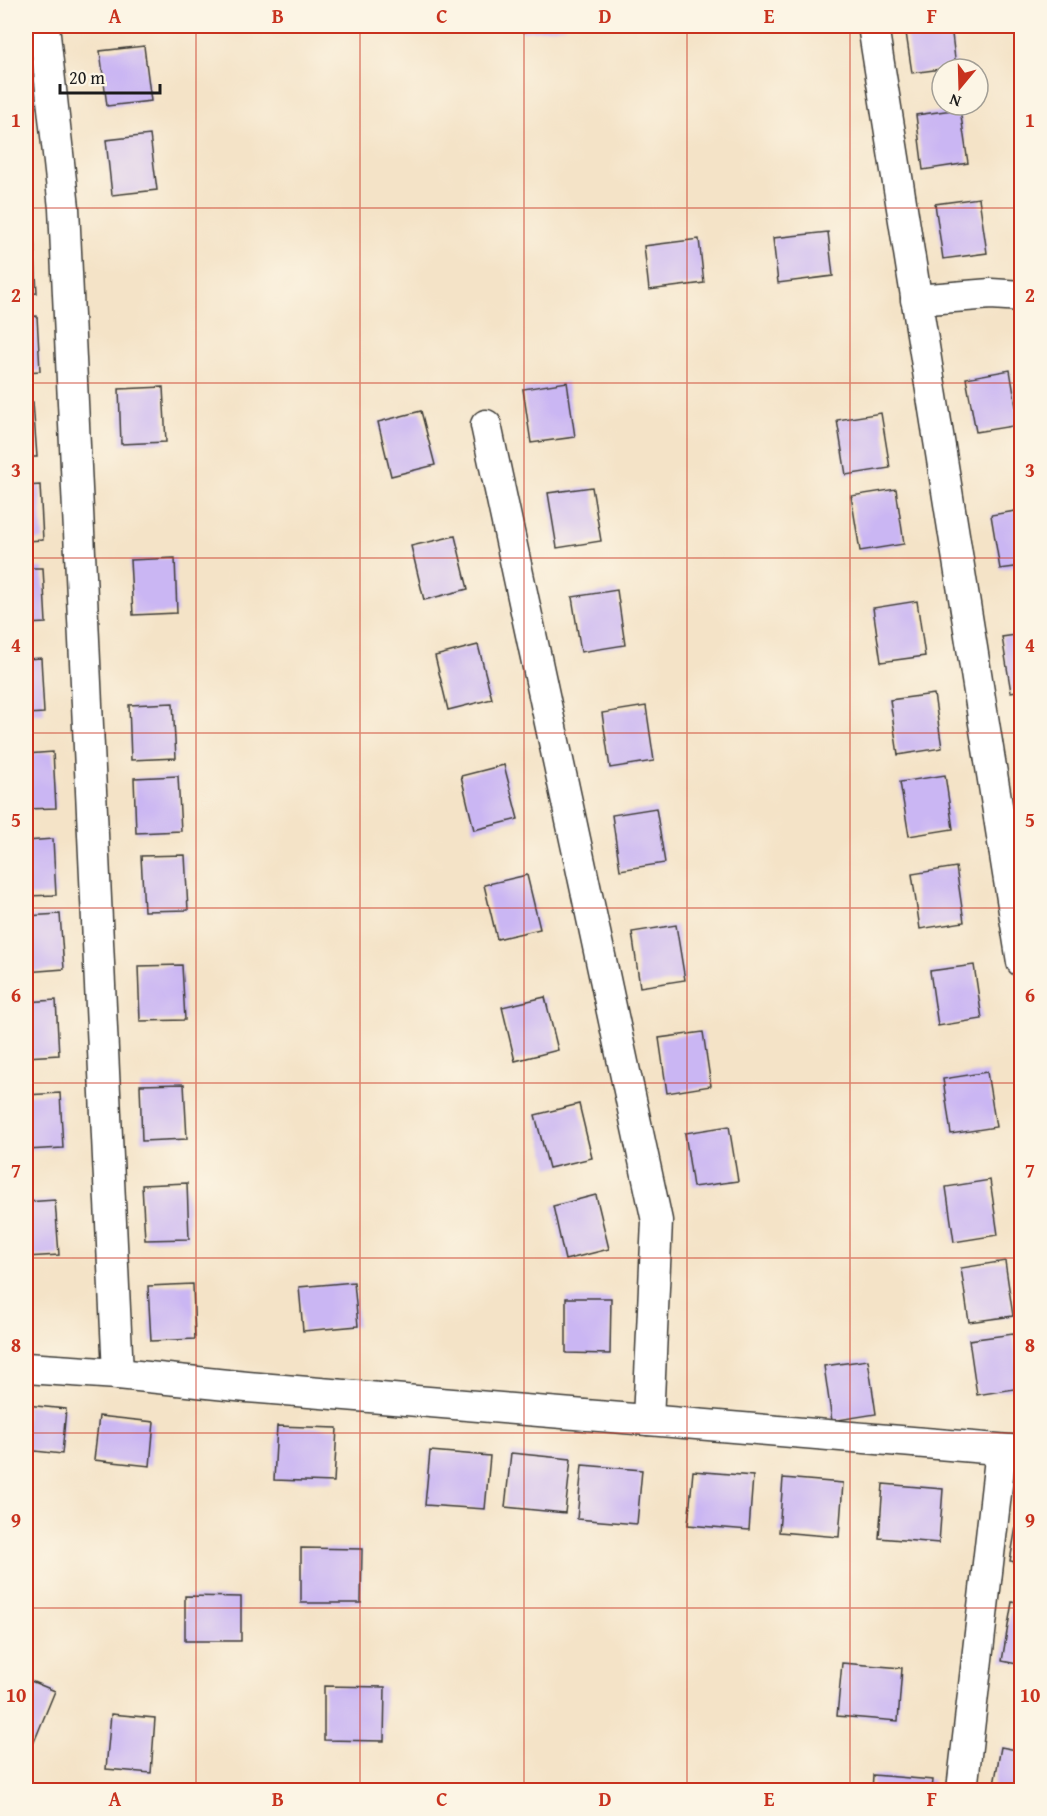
<svg xmlns="http://www.w3.org/2000/svg" width="1047" height="1816" font-family="'Gentium Book Plus',serif">
<style>
.building{fill:#cab6f3}
.lines{fill:none;stroke-linecap:round;stroke-linejoin:round}
.street-casing{stroke:#3c3a36;stroke-width:33}
.street{stroke:#fff;stroke-width:30}
.grid{fill:none;stroke:#c8321e;stroke-width:1.5;stroke-opacity:0.55}
.neatline{fill:none;stroke:#c8321e;stroke-width:2}
.grid-label{font-size:20px;text-anchor:middle;font-weight:bold;fill:#c8321e}
</style>
<rect width="100%" height="100%" fill="#fcf5e5"/>
<filter id="ink" filterUnits="userSpaceOnUse"><feTurbulence type="fractalNoise" baseFrequency=".0167" numOctaves="2"/><feDisplacementMap in="SourceGraphic" scale="12" xChannelSelector="R" yChannelSelector="G"/><feConvolveMatrix kernelMatrix="1 2 1 2 8 2 1 2 1" color-interpolation-filters="sRGB"/></filter>
<filter id="wash" filterUnits="userSpaceOnUse"><feTurbulence type="fractalNoise" baseFrequency=".008" numOctaves="4" result="noise"/><feDisplacementMap in="SourceGraphic" scale="24" xChannelSelector="R" yChannelSelector="G"/><feGaussianBlur stdDeviation="1.35" result="paint"/><feColorMatrix in="noise" values="0 0 0 0 0 0 0 0 0 0 0 0 0 0 0 0 0 1.4 0 .05"/><feComposite in="paint" operator="in"/></filter>
<g filter="url(#wash)">
<rect width="100%" height="100%" fill="#f4e3c7"/>
<g id="blocks">
<!-- building -->
<g class="building">
<path d="M521 26H564L565 27 522 32Z"/>
<path d="M905 26H951L956 67 912 73Z"/>
<path d="M144 46 151 101 107 106 100 51Z"/>
<path d="M960 109 968 163 923 170 916 115Z"/>
<path d="M150 135 157 190 112 195 106 140Z"/>
<path d="M979 198 987 253 943 259 935 204Z"/>
<path d="M828 232 833 276 778 283 773 238Z"/>
<path d="M26 238H34L37 293 26 294Z"/>
<path d="M699 239 704 283 649 290 644 246Z"/>
<path d="M37 316 40 371 26 372V317Z"/>
<path d="M1010 370 1019 425 976 432 966 378Z"/>
<path d="M567 382 575 437 531 443 523 389Z"/>
<path d="M163 387 166 442 121 444 119 389Z"/>
<path d="M26 402H33L37 457H26Z"/>
<path d="M421 411 435 465 391 476 378 422Z"/>
<path d="M881 413 890 468 846 475 837 420Z"/>
<path d="M40 485 43 540 26 541V486Z"/>
<path d="M592 487 601 541 557 548 548 493Z"/>
<path d="M896 489 904 544 860 551 851 496Z"/>
<path d="M1022 510V566L1000 569 991 515Z"/>
<path d="M455 536 468 589 424 600 411 546Z"/>
<path d="M175 558 177 613 133 615 130 560Z"/>
<path d="M26 568H43L46 623 26 624Z"/>
<path d="M617 590 625 645 581 652 572 597Z"/>
<path d="M917 601 925 656 881 662 873 608Z"/>
<path d="M1022 634V690L1011 692 1002 637Z"/>
<path d="M478 645 492 699 448 710 435 656Z"/>
<path d="M41 658 44 713 26 714V659Z"/>
<path d="M934 694 942 748 898 755 890 700Z"/>
<path d="M173 703 176 758 131 760 129 705Z"/>
<path d="M646 706 654 761 610 768 602 713Z"/>
<path d="M53 752 56 808 26 809V754Z"/>
<path d="M504 765 518 819 474 830 461 776Z"/>
<path d="M945 775 953 829 909 836 900 782Z"/>
<path d="M178 776 181 831 136 833 134 778Z"/>
<path d="M656 808 665 863 620 870 612 815Z"/>
<path d="M53 839 56 895 26 896V841Z"/>
<path d="M185 855 188 910 144 911 141 856Z"/>
<path d="M956 867 964 922 920 929 912 874Z"/>
<path d="M527 875 540 929 497 939 484 885Z"/>
<path d="M60 914 64 969 26 972V916Z"/>
<path d="M676 925 685 980 640 987 632 932Z"/>
<path d="M182 965 185 1020 140 1021 138 966Z"/>
<path d="M974 965 982 1019 938 1026 930 971Z"/>
<path d="M545 997 558 1050 515 1061 502 1007Z"/>
<path d="M56 1000 59 1055 26 1057V1002Z"/>
<path d="M703 1032 711 1086 667 1093 659 1038Z"/>
<path d="M987 1072 996 1127 951 1134 943 1079Z"/>
<path d="M184 1084 187 1139 142 1141 140 1085Z"/>
<path d="M60 1093 63 1148 26 1150V1095Z"/>
<path d="M579 1104 592 1158 549 1168 535 1115Z"/>
<path d="M729 1126 738 1181 693 1187 685 1133Z"/>
<path d="M990 1180 998 1235 954 1242 946 1187Z"/>
<path d="M187 1183 189 1239 145 1240 142 1185Z"/>
<path d="M596 1195 609 1249 565 1260 553 1206Z"/>
<path d="M55 1200 59 1255 26 1257V1202Z"/>
<path d="M1005 1261 1013 1316 969 1322 961 1268Z"/>
<path d="M354 1282 358 1326 303 1331 299 1287Z"/>
<path d="M193 1284 195 1339 151 1341 148 1286Z"/>
<path d="M566 1298H611L610 1354 566 1353Z"/>
<path d="M1013 1334 1021 1388 977 1395 969 1340Z"/>
<path d="M868 1360 876 1414 832 1421 824 1366Z"/>
<path d="M26 1405 66 1409 62 1454 26 1450Z"/>
<path d="M99 1416 154 1422 150 1466 94 1460Z"/>
<path d="M277 1426 337 1428 334 1482 274 1480Z"/>
<path d="M430 1451 490 1456 485 1509 425 1505Z"/>
<path d="M511 1453 571 1459 565 1513 505 1507Z"/>
<path d="M582 1465 642 1470 637 1524 577 1519Z"/>
<path d="M693 1471 753 1476 749 1530 688 1525Z"/>
<path d="M783 1478 843 1483 839 1537 779 1532Z"/>
<path d="M883 1484 943 1489 939 1543 879 1538Z"/>
<path d="M1020 1504H1022V1563L1010 1561Z"/>
<path d="M301 1548 362 1549 361 1603H301Z"/>
<path d="M185 1596 241 1597V1641H185Z"/>
<path d="M1012 1602 1022 1604V1665L1002 1661Z"/>
<path d="M842 1663 902 1668 898 1721 837 1716Z"/>
<path d="M26 1679 55 1691 34 1742 26 1738Z"/>
<path d="M324 1686 385 1687 384 1741 324 1740Z"/>
<path d="M111 1714 155 1718 151 1773 106 1769Z"/>
<path d="M1001 1747 1022 1751V1790H993Z"/>
<path d="M873 1775 933 1780 932 1790H872Z"/>
</g>
</g>
</g>
<g filter="url(#ink)">
<use href="#blocks" fill-opacity="0" stroke="#3c3a36" stroke-width="1.5"/>
<g class="lines">
<!-- street casing -->
<g class="street-casing">
<g id="street">
<path d="M44 26 64 208 118 1374"/>
<path d="M873 26 1022 962"/>
<path d="M916 300 991 294 1022 296"/>
<path d="M486 425 657 1221 648 1420"/>
<path d="M26 1368 118 1374 247 1387 1022 1451"/>
<path d="M962 1790 1001 1450"/>
</g>
</g>
<!-- street -->
<use href="#street" class="street"/>
</g>
</g>
<!-- grid -->
<path class="grid" d="M196 26V1790M360 26V1790M524 26V1790M687 26V1790M850 26V1790M26 208H1022M26 383H1022M26 558H1022M26 733H1022M26 908H1022M26 1083H1022M26 1258H1022M26 1433H1022M26 1608H1022"/>
<!-- margin -->
<rect width="1047" height="1816" fill="none" stroke="#fcf5e5" stroke-width="66"/>
<!-- north arrow -->
<g transform="translate(960 87) rotate(199)"><circle r="28" fill="#fcf5e5" stroke="#a29e95" stroke-width="1.5"/>
<path d="M0-4.5L10 22L0 15L-10 22Z" fill="#c8321e"/>
<text y="-9" font-size="16" font-weight="bold" text-anchor="middle" fill="#1c1c1c">N</text>
</g>
<!-- scale -->
<path d="M60 84v9h100v-9" fill="none" stroke="#1c1c1c" stroke-width="3"/>
<text x="69" y="84" font-size="18" fill="#1c1c1c" stroke="#fcf5e5" stroke-width="4.5" paint-order="stroke">20 m</text>
<rect x="33" y="33" width="981" height="1750" class="neatline"/>
<g class="grid-label">
<text x="115" y="23">A</text>
<text x="278" y="23">B</text>
<text x="442" y="23">C</text>
<text x="605" y="23">D</text>
<text x="769" y="23">E</text>
<text x="932" y="23">F</text>
<text x="16" y="127">1</text>
<text x="1030" y="127">1</text>
<text x="16" y="302">2</text>
<text x="1030" y="302">2</text>
<text x="16" y="477">3</text>
<text x="1030" y="477">3</text>
<text x="16" y="652">4</text>
<text x="1030" y="652">4</text>
<text x="16" y="827">5</text>
<text x="1030" y="827">5</text>
<text x="16" y="1002">6</text>
<text x="1030" y="1002">6</text>
<text x="16" y="1177">7</text>
<text x="1030" y="1177">7</text>
<text x="16" y="1352">8</text>
<text x="1030" y="1352">8</text>
<text x="16" y="1527">9</text>
<text x="1030" y="1527">9</text>
<text x="16" y="1702">10</text>
<text x="1030" y="1702">10</text>
<text x="115" y="1806">A</text>
<text x="278" y="1806">B</text>
<text x="442" y="1806">C</text>
<text x="605" y="1806">D</text>
<text x="769" y="1806">E</text>
<text x="932" y="1806">F</text>
</g>
</svg>
